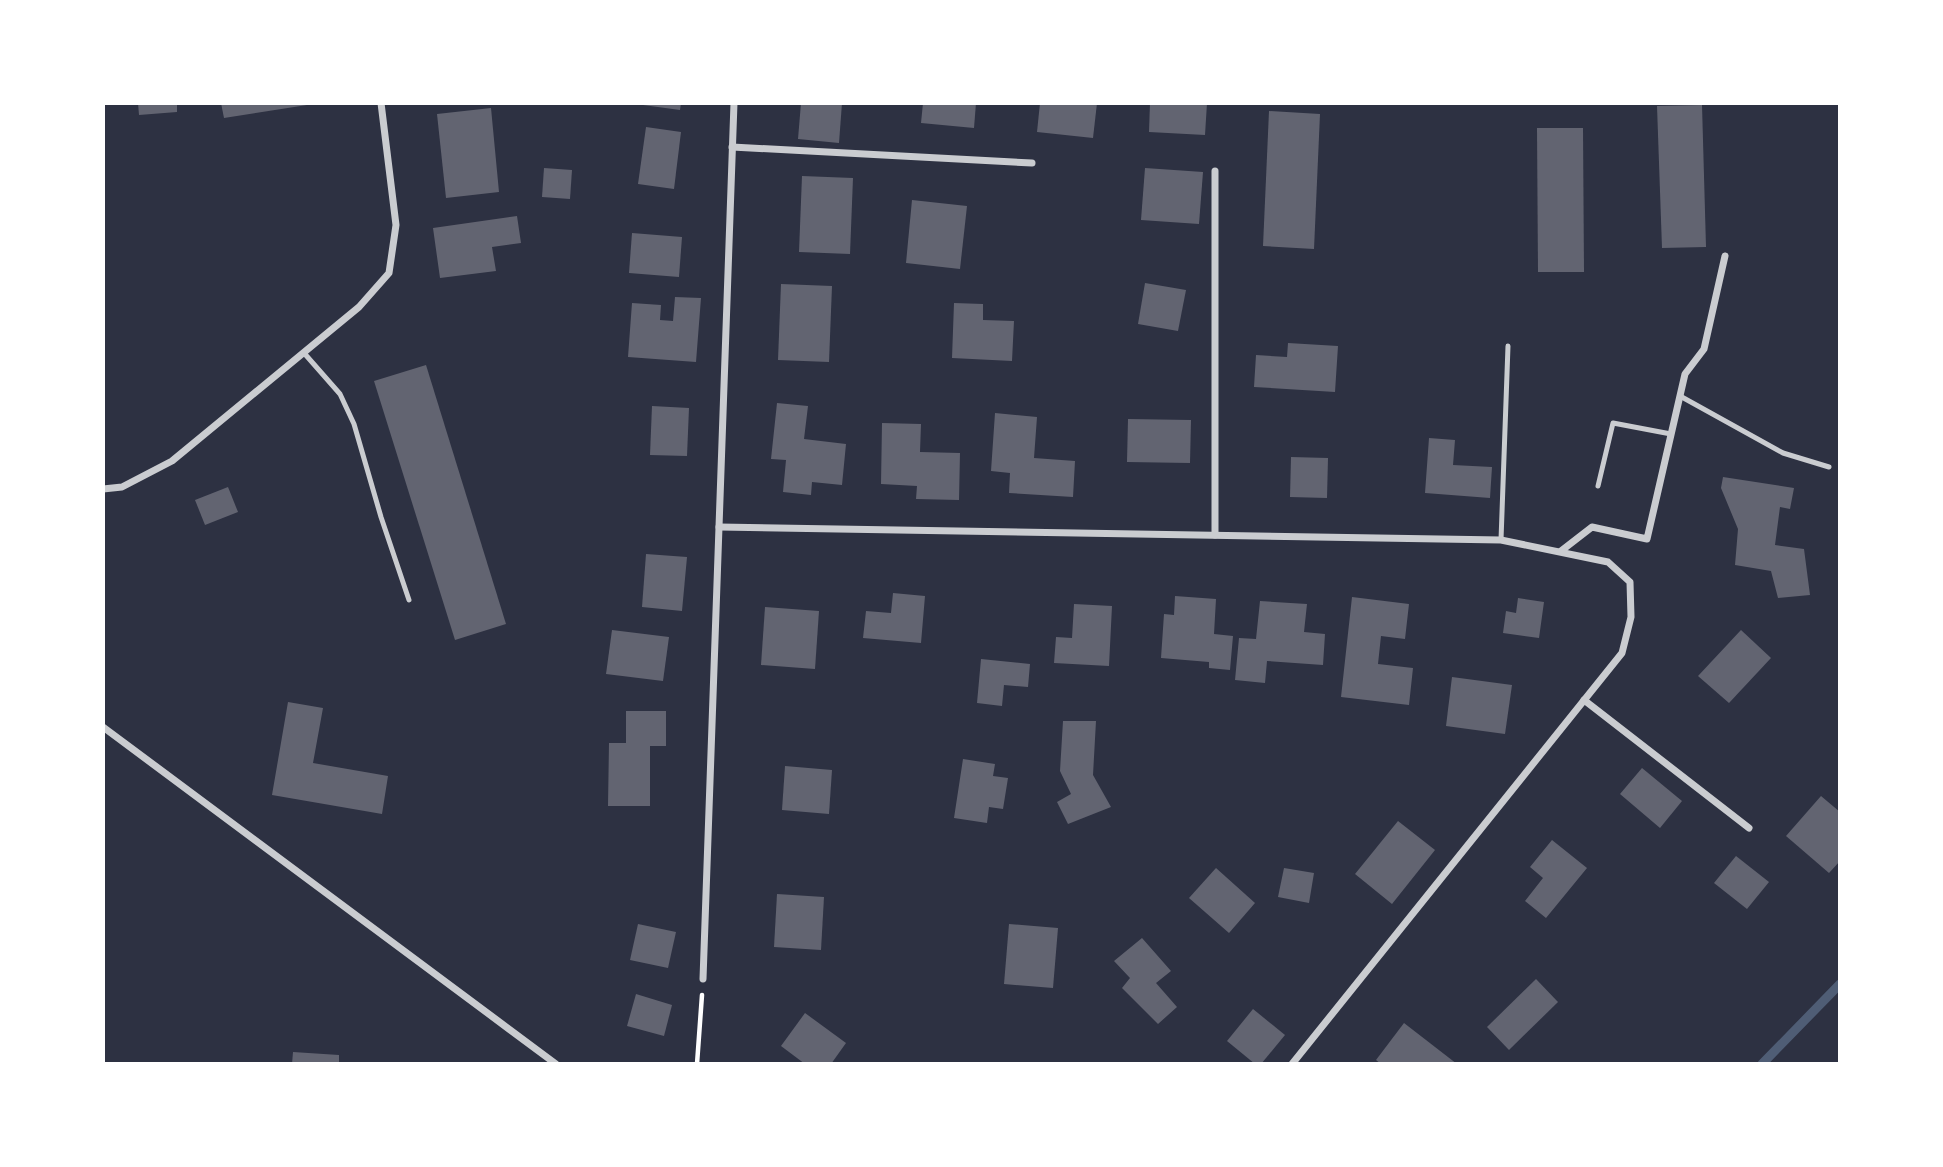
<svg xmlns="http://www.w3.org/2000/svg" width="1943" height="1167" font-family="'Varela Round',sans-serif">
<style>
.lines{fill:none;stroke-linecap:round;stroke-linejoin:round}
.stream{stroke:#4f5d75;stroke-width:9}
.building{fill:#626471}
.path{stroke:#fff;stroke-width:4.5}
.service{stroke:#caccd0;stroke-width:5}
.minor{stroke:#caccd0;stroke-width:7}
</style>
<rect width="100%" height="100%" fill="#2d3142"/>
<g class="lines">
<!-- stream -->
<path class="stream" d="M1762 1064 1840 984"/>
</g>
<!-- building -->
<g class="building">
<path d="M138 103H177V112L139 115Z"/>
<path d="M221 103H307V105L224 118Z"/>
<path d="M643 103H681L680 110 643 105Z"/>
<path d="M801 103H842L839 143 798 139Z"/>
<path d="M923 103H976L974 128 921 123Z"/>
<path d="M1040 103H1097L1093 138 1037 132Z"/>
<path d="M1150 103H1207L1205 135 1149 132Z"/>
<path d="M1702 105 1706 247 1662 248 1657 106Z"/>
<path d="M491 108 499 192 446 198 437 114Z"/>
<path d="M1269 111 1320 114 1314 249 1263 246Z"/>
<path d="M646 127 681 132 674 189 638 184Z"/>
<path d="M1537 128H1583L1584 272H1538Z"/>
<path d="M544 168 572 170 570 199 542 197Z"/>
<path d="M1145 168 1203 172 1199 224 1141 220Z"/>
<path d="M802 176 853 178 850 254 799 252Z"/>
<path d="M912 200 967 206 960 269 906 263Z"/>
<path d="M517 216 521 243 492 247 496 271 440 278 433 228Z"/>
<path d="M632 233 682 237 679 277 629 273Z"/>
<path d="M1145 283 1186 290 1178 331 1138 324Z"/>
<path d="M781 284 832 286 829 362 778 360Z"/>
<path d="M675 297 701 298 696 362 628 357 632 303 661 305 660 320 673 321Z"/>
<path d="M954 303 983 304V320L1014 321 1012 361 952 358Z"/>
<path d="M1288 343 1338 346 1335 392 1254 387 1256 355 1287 357Z"/>
<path d="M426 365 506 624 455 640 374 381Z"/>
<path d="M777 403 808 406 804 439 846 444 842 485 812 482 811 495 783 492 786 460 771 459Z"/>
<path d="M652 406 689 408 687 456 650 455Z"/>
<path d="M995 413 1037 417 1034 458 1075 461 1073 497 1009 493 1010 473 991 471Z"/>
<path d="M1128 419 1191 420 1190 463 1127 462Z"/>
<path d="M882 423 921 424 920 452 960 453 959 500 916 499 917 486 881 484Z"/>
<path d="M1429 438 1455 440 1453 465 1492 467 1490 498 1425 493Z"/>
<path d="M1291 457 1328 458 1327 498 1290 497Z"/>
<path d="M1723 477 1794 488 1790 509 1780 507 1775 545 1804 549 1810 595 1778 598 1771 571 1735 565 1738 529 1721 488Z"/>
<path d="M228 487 238 512 205 525 195 500Z"/>
<path d="M646 554 687 557 682 611 642 607Z"/>
<path d="M893 593 925 596 921 643 863 638 866 611 891 613Z"/>
<path d="M1175 596 1216 599 1214 634 1233 636 1230 670 1209 668V662L1161 658 1164 614 1174 615Z"/>
<path d="M1352 597 1409 604 1405 639 1381 636 1378 664 1413 668 1409 705 1341 697Z"/>
<path d="M1518 598 1544 602 1539 638 1503 633 1506 611 1516 613Z"/>
<path d="M1260 601 1307 604 1304 632 1325 634 1323 665 1267 661 1265 683 1235 680 1239 638 1256 639Z"/>
<path d="M1074 604 1112 606 1109 666 1054 663 1056 637 1072 638Z"/>
<path d="M765 607 819 611 815 669 761 665Z"/>
<path d="M612 630 669 637 663 681 606 674Z"/>
<path d="M1741 630 1771 658 1729 703 1698 676Z"/>
<path d="M981 659 1030 664 1028 687 1004 685 1002 706 977 703Z"/>
<path d="M1452 677 1512 685 1505 734 1446 726Z"/>
<path d="M288 702 323 708 313 763 388 776 382 814 272 795Z"/>
<path d="M626 711H666V746H650V806H608L609 743H626Z"/>
<path d="M1063 721H1096L1093 775 1111 807 1068 824 1057 802 1071 794 1060 771Z"/>
<path d="M963 759 995 764 993 776 1008 778 1003 809 989 807 987 823 954 818Z"/>
<path d="M785 766 832 770 829 814 782 810Z"/>
<path d="M1642 768 1682 801 1660 828 1620 794Z"/>
<path d="M1821 796 1840 812V861L1829 873 1786 836Z"/>
<path d="M1398 821 1435 850 1392 904 1355 874Z"/>
<path d="M1552 840 1587 868 1546 918 1525 901 1543 878 1530 867Z"/>
<path d="M1736 856 1769 882 1747 909 1714 883Z"/>
<path d="M1216 868 1255 903 1229 933 1189 898Z"/>
<path d="M1284 868 1314 873 1309 903 1278 897Z"/>
<path d="M777 894 824 897 821 950 774 947Z"/>
<path d="M638 924 676 932 668 968 630 960Z"/>
<path d="M1009 924 1058 928 1053 988 1004 984Z"/>
<path d="M1142 938 1171 971 1156 983 1177 1007 1158 1024 1122 988 1130 978 1114 961Z"/>
<path d="M1536 979 1558 1002 1509 1050 1487 1027Z"/>
<path d="M636 994 672 1005 664 1036 627 1026Z"/>
<path d="M1253 1009 1285 1035 1261 1064H1255L1227 1041Z"/>
<path d="M805 1013 846 1043 831 1064H805L781 1046Z"/>
<path d="M1404 1023 1457 1064H1381L1376 1060Z"/>
<path d="M293 1052 339 1055V1064H292Z"/>
</g>
<g class="lines">
<!-- path -->
<path class="path" d="M697 1064 702 995"/>
<!-- service -->
<g class="service">
<path d="M304 353 340 394 354 424 381 517 409 600"/>
<path d="M1680 396 1783 453 1829 467"/>
<path d="M1598 486 1613 423 1671 434"/>
<path d="M1501 540 1508 346"/>
</g>
<!-- minor -->
<g class="minor">
<path d="M732 147 1032 163"/>
<path d="M103 489 122 487 172 461 359 307 389 273 396 225 381 103"/>
<path d="M719 527 1501 540 1608 562 1630 582 1631 617 1622 653 1292 1064"/>
<path d="M1215 535V171"/>
<path d="M1561 551 1592 527 1647 539 1685 374 1704 349 1725 256"/>
<path d="M1584 700 1749 828"/>
<path d="M103 727 556 1064"/>
<path d="M703 979 734 103"/>
</g>
</g>
<!-- border -->
<rect width="1943" height="1167" fill="none" stroke="#ffffff" stroke-width="210"/>
</svg>
